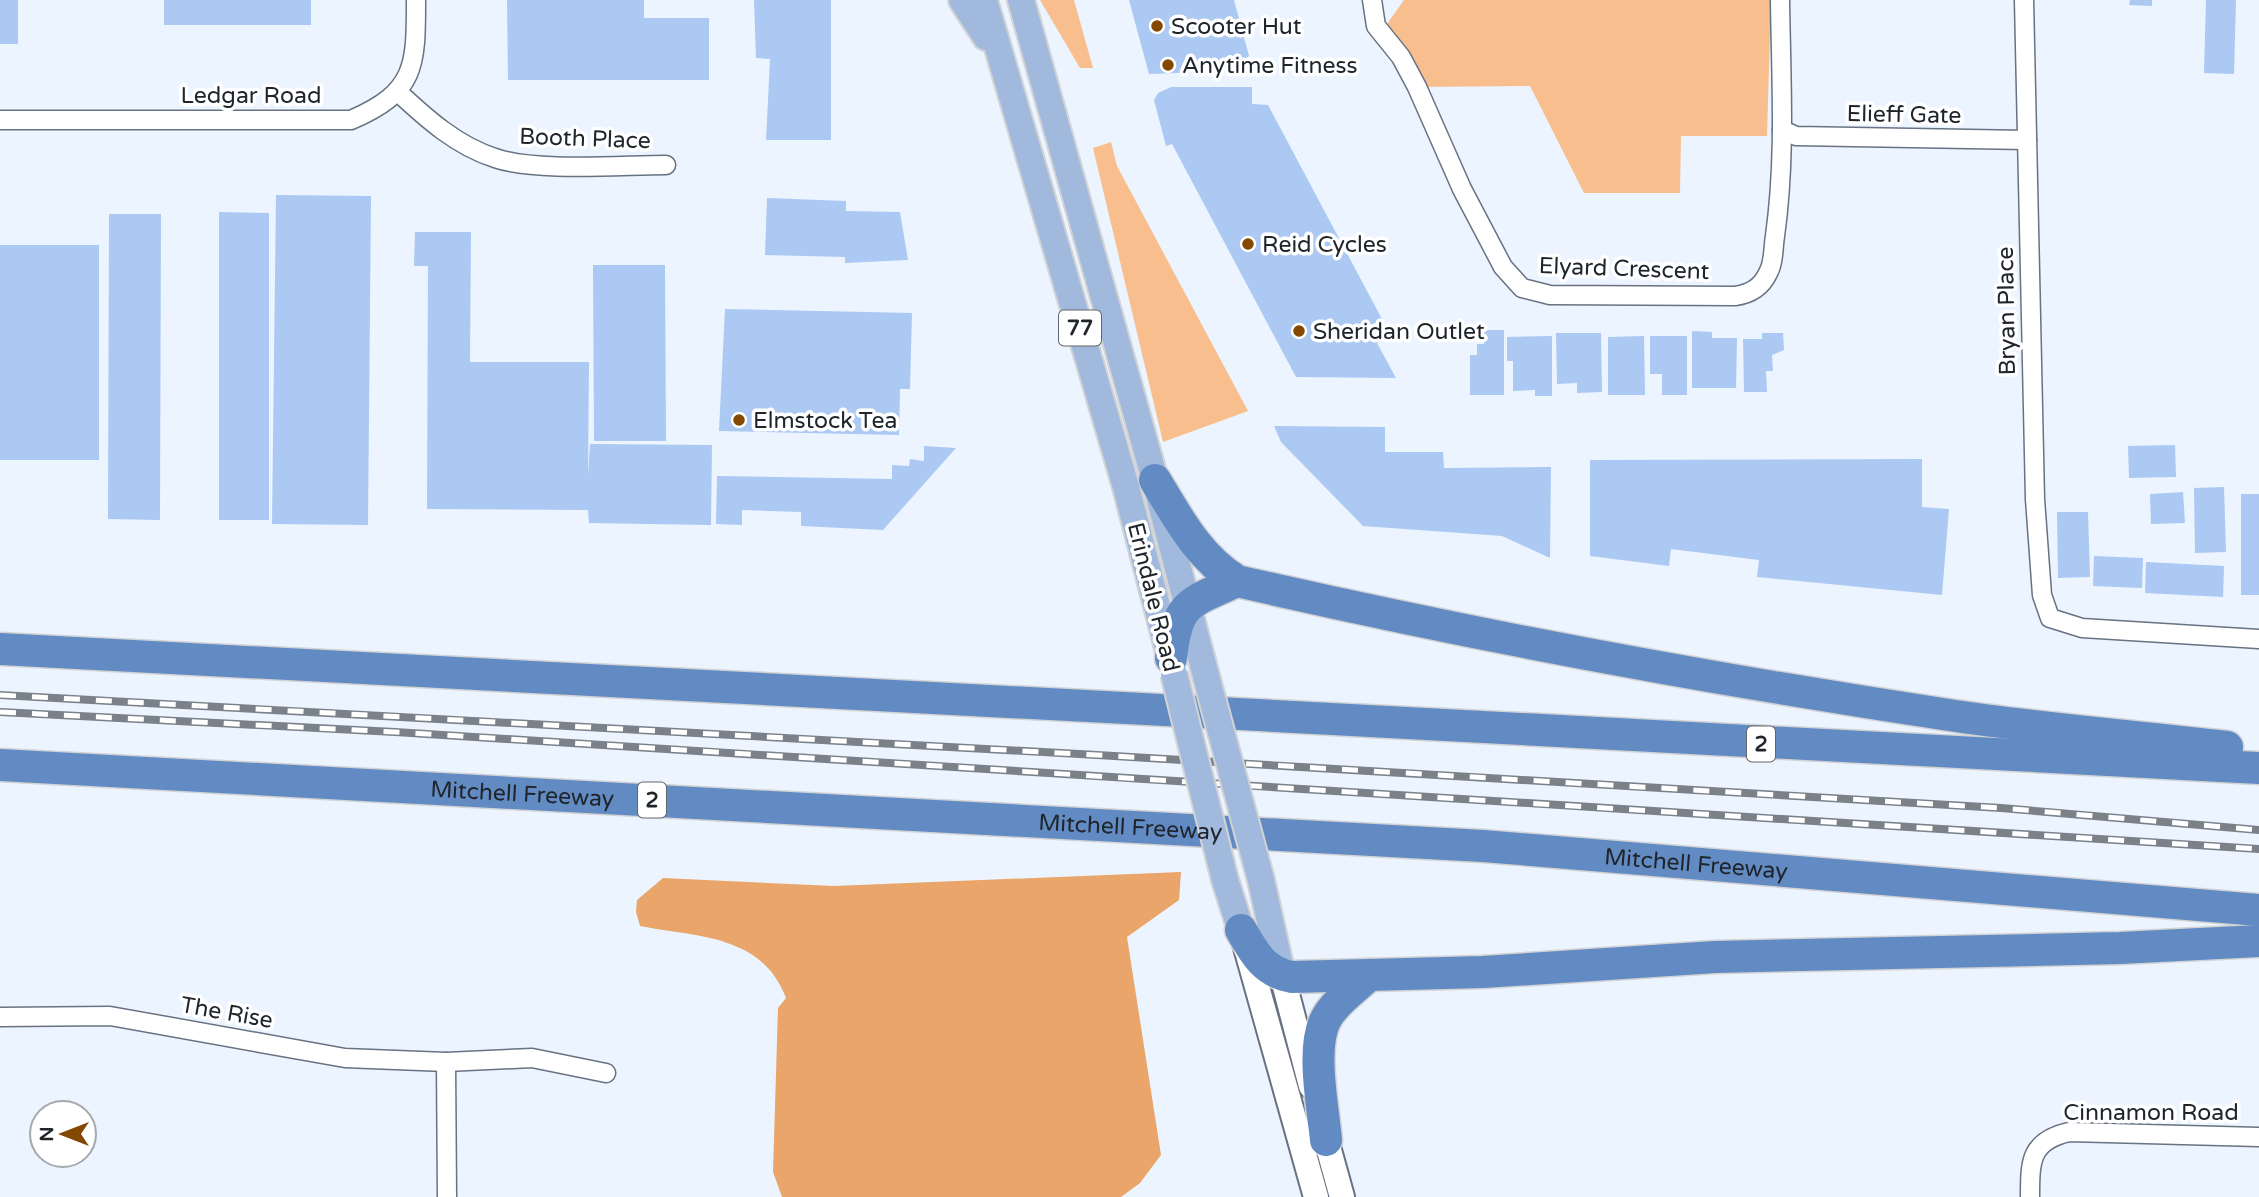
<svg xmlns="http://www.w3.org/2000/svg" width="2259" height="1197" font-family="'Varela Round',sans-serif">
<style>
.green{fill:#f9be8e}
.forest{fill:#eaa56a}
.building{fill:#abc9f2}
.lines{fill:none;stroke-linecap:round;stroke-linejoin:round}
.minor-casing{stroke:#677282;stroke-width:21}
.secondary-casing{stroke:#677282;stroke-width:28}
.primary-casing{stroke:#d2d3d5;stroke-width:30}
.motorway-casing{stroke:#d2d3d5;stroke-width:35}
.minor{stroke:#fff;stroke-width:18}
.secondary{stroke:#fff;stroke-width:24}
.primary{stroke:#a1b9dc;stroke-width:26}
.motorway{stroke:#628bc4;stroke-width:32}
.rail-casing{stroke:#7b8189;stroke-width:8}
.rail{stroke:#fff;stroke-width:5;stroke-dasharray:16;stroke-linecap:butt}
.primary-bridge-casing{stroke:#d2d3d5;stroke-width:30;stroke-linecap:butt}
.primary-bridge{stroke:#a1b9dc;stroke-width:26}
.poi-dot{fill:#844801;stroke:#fff;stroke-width:2.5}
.labels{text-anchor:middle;stroke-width:7;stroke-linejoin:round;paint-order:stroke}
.shield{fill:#fff;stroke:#63666b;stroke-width:2}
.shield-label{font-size:21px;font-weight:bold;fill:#20252b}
.poi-label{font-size:23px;fill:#20252b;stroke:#fff;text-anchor:start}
.street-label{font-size:23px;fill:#20252b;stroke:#fff}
</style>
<rect width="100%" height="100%" fill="#ecf4ff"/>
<!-- green -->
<g class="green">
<path d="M1040 0H1074L1093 68H1080Z"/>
<path d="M1404 0H1771L1767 136H1681L1680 193H1584L1530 86 1417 87 1412 69 1387 24Z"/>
<path d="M1111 142 1117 166 1248 411 1163 442 1093 148Z"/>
</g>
<!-- forest -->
<path class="forest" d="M1181 872 1179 900 1127 937 1161 1155 1140 1183 1121 1197H782L773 1172 778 1008 786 998C762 934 696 937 640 926L636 912 637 900 663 878 834 886Z"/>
<!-- building -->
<g class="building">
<rect x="0" y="0" width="18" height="44"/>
<rect x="164" y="0" width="147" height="25"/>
<path d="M507 0H644V18H709V80H508Z"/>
<path d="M754 0H831V140H766L770 59 756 58Z"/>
<path d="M1129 0H1234L1249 56 1232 71 1149 74Z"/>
<path d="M2130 0H2152V6L2129 5Z"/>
<path d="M2206 0H2236L2234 74 2204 73Z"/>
<path d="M1171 87H1252V104L1268 105 1391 336 1377 343 1396 378 1296 377 1172 144 1166 146 1154 100 1158 93Z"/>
<path d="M276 195 371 196 368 525 272 524Z"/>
<path d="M767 198 846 201V211L900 212 908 260 845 263V257L765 255Z"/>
<path d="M219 212 269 213V520H219Z"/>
<path d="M109 214H161L160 520 108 519Z"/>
<path d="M415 232H471L470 362H589L588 476 590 444 712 445 711 525 589 523 588 510 427 509 428 266H414Z"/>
<rect x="0" y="245" width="99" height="215"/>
<path d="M593 265H665L666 441H594Z"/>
<path d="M725 309 912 313 910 389H900L899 435 719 431Z"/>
<path d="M1484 330H1504V395H1470V355H1477V344H1484Z"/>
<path d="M1692 331 1712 332V338H1737L1736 388H1692Z"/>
<path d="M1556 333H1601L1602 392 1577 393V383L1557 384Z"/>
<path d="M1762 333H1783L1784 350 1772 355 1773 371H1766L1767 392H1744L1743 339H1762Z"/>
<path d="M1552 336V396H1535V390L1513 391V361H1507V337Z"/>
<path d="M1644 336 1645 395H1608V337Z"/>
<path d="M1650 336H1687V395H1662V374H1650Z"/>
<path d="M1274 426 1385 427V452H1443L1444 468 1551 467 1550 558 1502 536 1363 526 1281 442Z"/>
<path d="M2175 445 2176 477 2129 478 2128 446Z"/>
<path d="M924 446 956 448 883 530 801 526V512L742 510V525L716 524 717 476 892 479V465L909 466 910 459 924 461Z"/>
<path d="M1922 459V507L1949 509 1942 595 1757 577 1759 560 1671 549 1669 566 1590 556V460Z"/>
<path d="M2224 487 2226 552 2195 553 2194 488Z"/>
<path d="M2183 492 2185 523 2151 524 2150 494Z"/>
<rect x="2241" y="494" width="18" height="101"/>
<path d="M2057 512H2088L2090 577 2058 578Z"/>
<path d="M2094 556 2143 558 2142 588 2093 586Z"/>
<path d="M2146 562 2224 566 2223 597 2145 593Z"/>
</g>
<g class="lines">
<!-- minor casing -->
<g class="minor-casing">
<g id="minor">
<path d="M1372 0 1376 26 1401 57 1417 87 1462 189 1503 267 1522 288 1550 295 1735 296C1750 294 1761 288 1768 273 1774 263 1773 248 1775 236 1786 158 1781 78 1780 0"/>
<path d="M2024 0 2035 499 2042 595 2050 618 2082 628 2259 639"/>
<path d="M398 92C427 119 457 146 495 158 535 172 621 165 666 165"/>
<path d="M0 120H351C416 92 416 66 416 0"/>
<path d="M1782 130 1796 136 2027 140"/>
<path d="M0 1017 110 1016 345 1058 446 1062 532 1058 606 1073"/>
<path d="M446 1062 447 1197"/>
<path d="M2030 1197C2030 1161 2030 1141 2069 1132L2259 1137"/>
</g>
</g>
<!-- secondary casing -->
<g class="secondary-casing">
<g id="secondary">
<path d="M1245 944 1316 1197"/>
<path d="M1282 975 1311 1086"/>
<path d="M1322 1125 1342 1197"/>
</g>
</g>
<!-- primary casing -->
<g class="primary-casing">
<g id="primary">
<path d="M962 0 986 37"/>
<path d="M984 0 1126 487 1170 656"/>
<path d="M1021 0 1155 480 1206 676"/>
<path d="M1225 880 1241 930"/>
<path d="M1261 880 1282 975"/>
</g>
</g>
<!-- motorway casing -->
<g class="motorway-casing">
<g id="motorway">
<path d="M1155 480C1178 518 1198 557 1237 581 1472 635 1710 679 1949 715 2041 729 2134 736 2227 747"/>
<path d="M0 649C753 684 1506 732 2259 768"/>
<path d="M1171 658C1177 602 1189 603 1237 581"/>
<path id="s1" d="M0 765 1483 846 2259 910"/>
<path d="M1241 930C1254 953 1264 972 1292 977L1483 972 1715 957 2120 948 2259 941"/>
<path d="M1326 1140C1323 1106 1310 1046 1327 1017 1336 1001 1356 988 1369 975"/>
</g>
</g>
<!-- minor -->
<use href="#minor" class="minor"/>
<!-- secondary -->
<use href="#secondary" class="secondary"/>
<!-- primary -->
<use href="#primary" class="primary"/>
<!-- motorway -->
<use href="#motorway" class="motorway"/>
<!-- rail casing -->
<g class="rail-casing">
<g id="rail">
<path d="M0 695 1097 755 2001 808 2259 830"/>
<path d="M0 712 395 732 2259 849"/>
</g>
</g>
<!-- rail -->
<use href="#rail" class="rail"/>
<!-- primary-bridge casing -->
<g class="primary-bridge-casing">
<g id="primary-bridge">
<path d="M1174 674 1225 880"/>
<path d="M1206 676 1261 880"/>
</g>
</g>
<!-- primary-bridge -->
<use href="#primary-bridge" class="primary-bridge"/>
</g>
<!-- markers -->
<g class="poi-dot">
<circle cx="1157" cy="26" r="7"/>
<circle cx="1168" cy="65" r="7"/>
<circle cx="1248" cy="244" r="7"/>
<circle cx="1299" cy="331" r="7"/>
<circle cx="739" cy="420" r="7"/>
</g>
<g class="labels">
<!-- shield labels -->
<g class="shield">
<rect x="1059" y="310.5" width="42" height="35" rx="5"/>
<rect x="1747" y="726.5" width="28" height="35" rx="5"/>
<rect x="638" y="782.5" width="28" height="35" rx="5"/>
</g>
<g class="shield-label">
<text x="1080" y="335">77</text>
<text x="1761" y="751">2</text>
<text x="652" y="807">2</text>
</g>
<!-- poi labels -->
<g class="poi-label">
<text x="1171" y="34">Scooter Hut</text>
<text x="1182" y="73">Anytime Fitness</text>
<text x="1262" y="252">Reid Cycles</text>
<text x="1313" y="339">Sheridan Outlet</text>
<text x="753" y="428">Elmstock Tea</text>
</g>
<!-- street labels -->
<g class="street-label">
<text x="251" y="103">Ledgar Road</text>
<text transform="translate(1904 114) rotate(1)" y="8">Elieff Gate</text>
<text transform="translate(585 138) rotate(2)" y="8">Booth Place</text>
<text transform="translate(1624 268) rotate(2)" y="8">Elyard Crescent</text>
<text transform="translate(2006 311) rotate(-91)" y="8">Bryan Place</text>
<text transform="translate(1154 597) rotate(76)" y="8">Erindale Road</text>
<text dy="8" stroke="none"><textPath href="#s1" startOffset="523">Mitchell Freeway</textPath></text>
<text dy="8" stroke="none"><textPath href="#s1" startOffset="1132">Mitchell Freeway</textPath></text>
<text dy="8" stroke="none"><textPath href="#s1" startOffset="1699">Mitchell Freeway</textPath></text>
<text transform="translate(227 1012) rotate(10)" y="8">The Rise</text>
<text x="2151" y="1120">Cinnamon Road</text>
</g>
</g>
<!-- north arrow -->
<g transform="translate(63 1134) rotate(270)"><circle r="33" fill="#ffffff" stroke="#a6a8aa" stroke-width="2"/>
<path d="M0-5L12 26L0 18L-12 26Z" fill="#844801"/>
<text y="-10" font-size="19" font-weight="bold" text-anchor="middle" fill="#20252b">N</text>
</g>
</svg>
